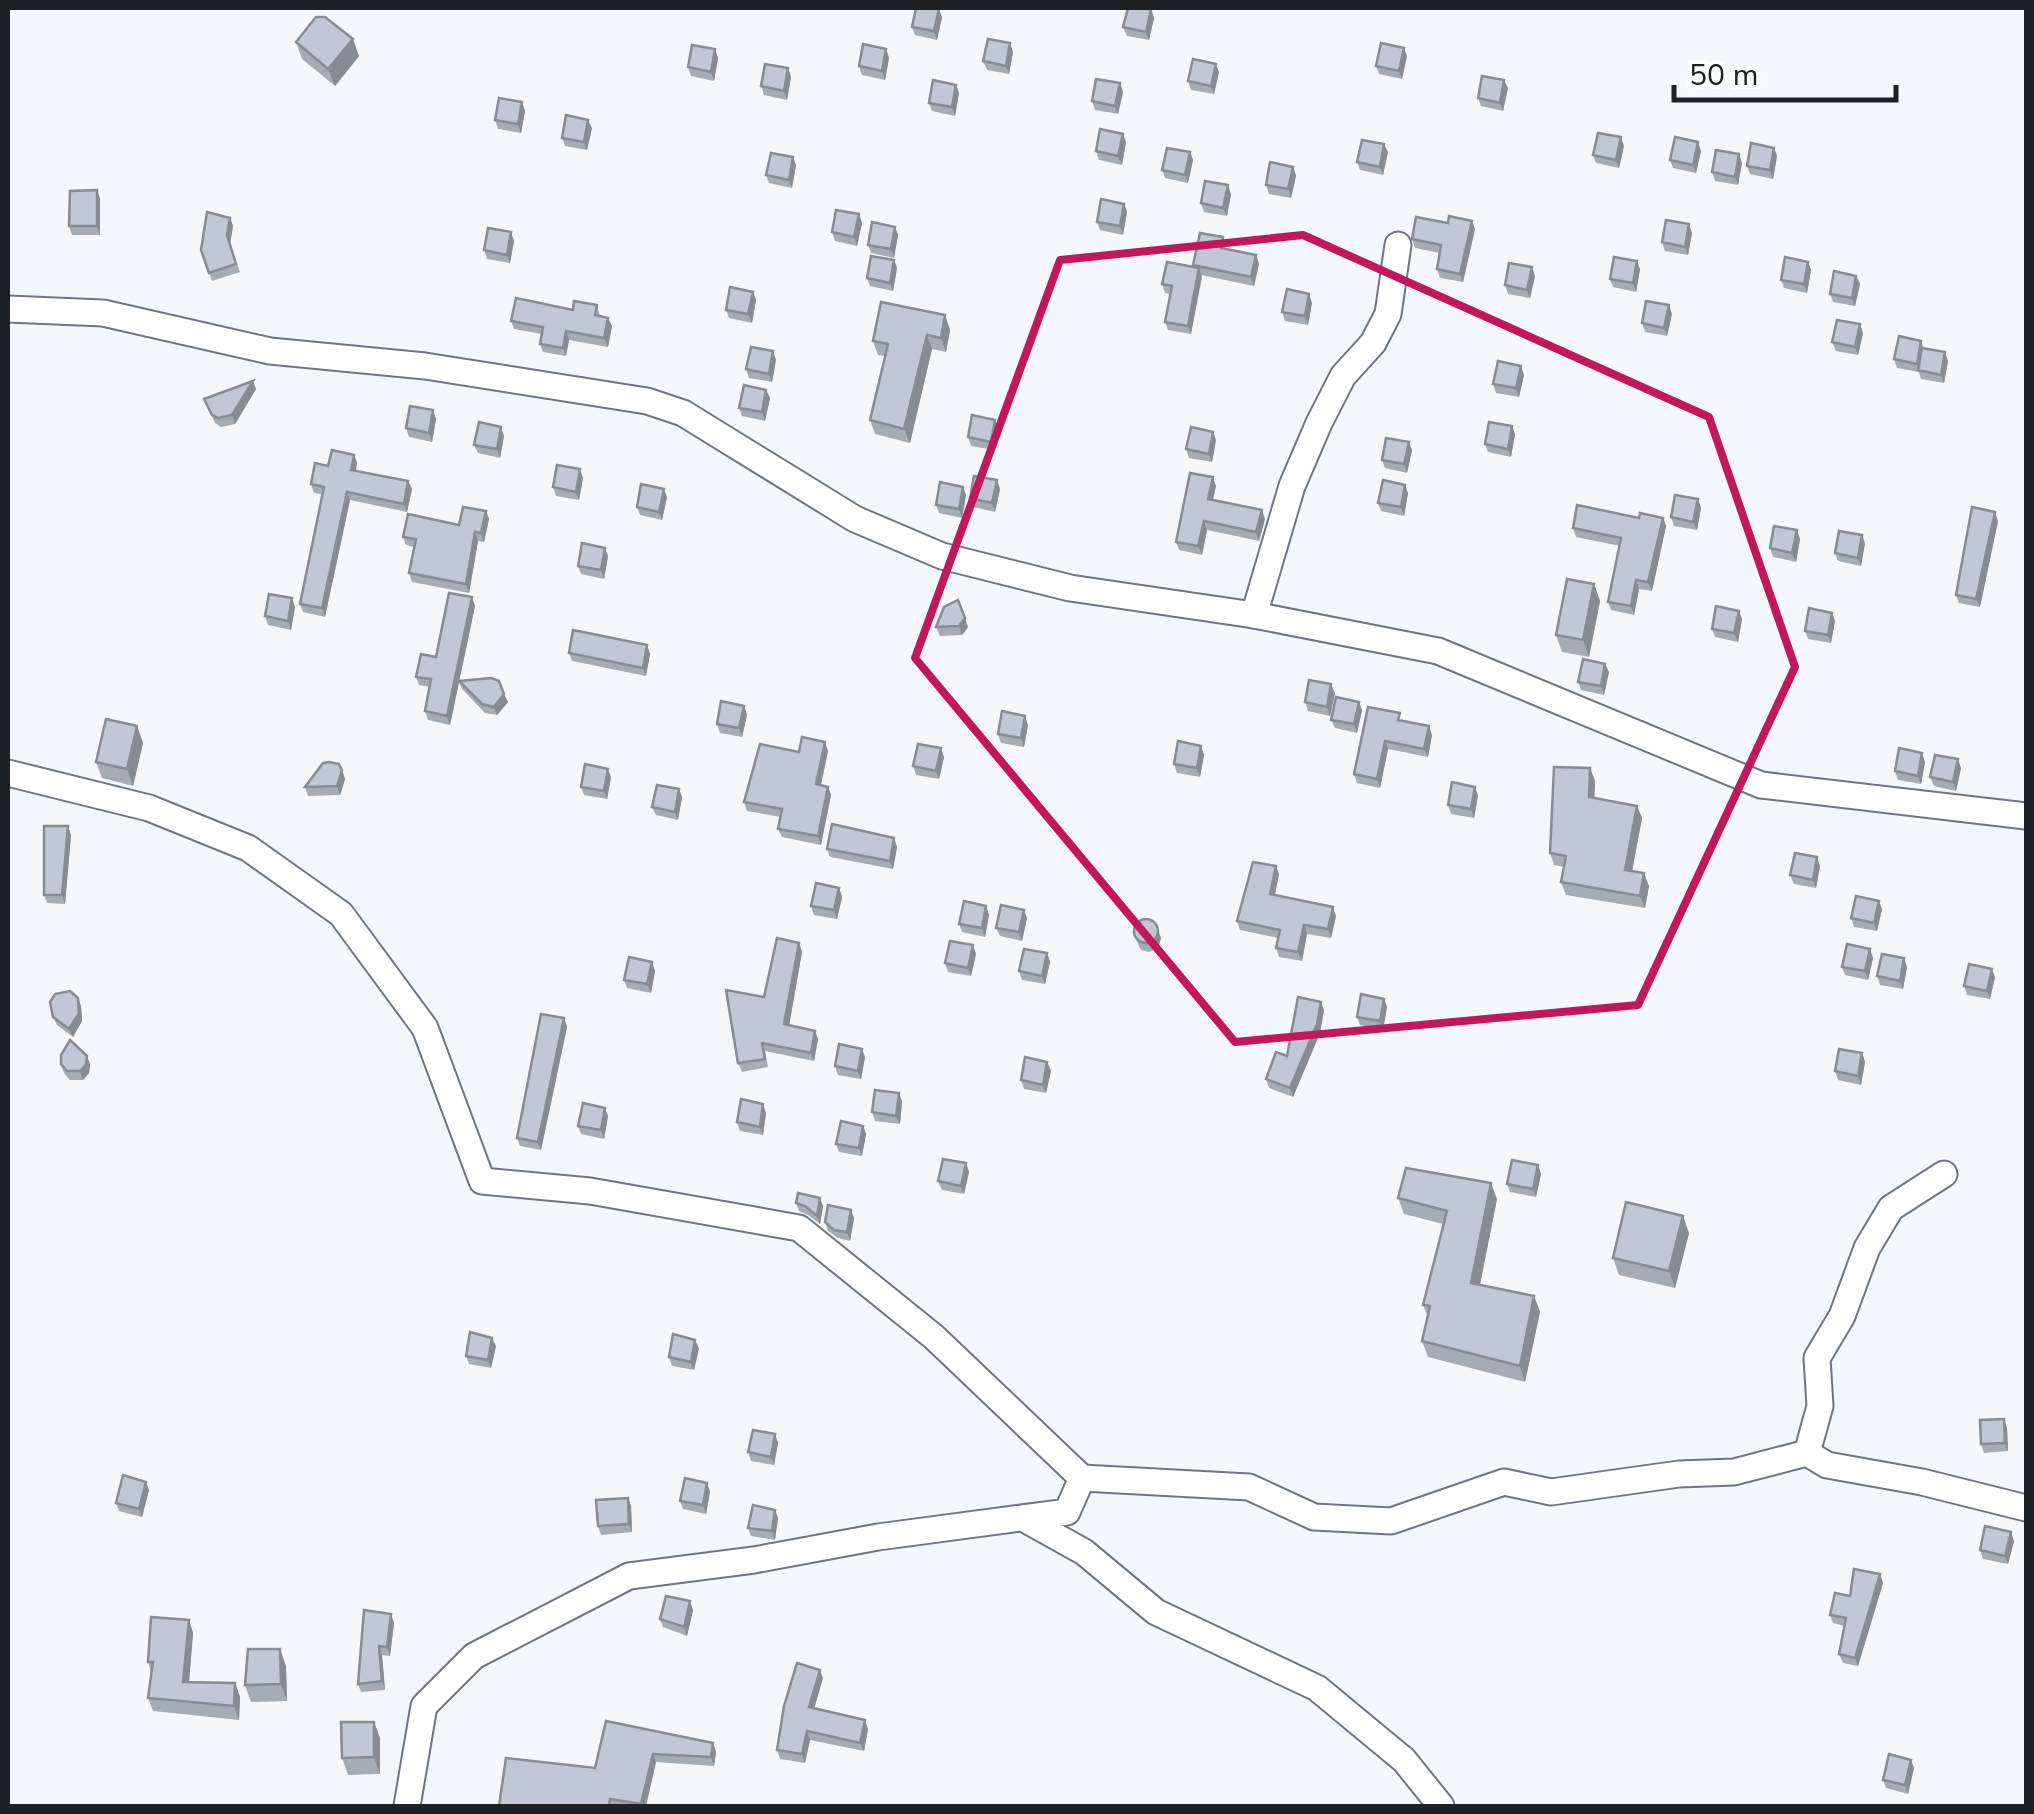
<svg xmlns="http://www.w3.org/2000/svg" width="2034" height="1814" font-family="'Nunito Sans',sans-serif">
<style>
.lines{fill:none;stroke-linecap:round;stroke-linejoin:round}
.minor-casing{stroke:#6f7682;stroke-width:29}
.minor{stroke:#fff;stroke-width:25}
.wall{fill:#a4acb6}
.shaded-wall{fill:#868c94}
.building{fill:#bfc8d4;stroke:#868c94;stroke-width:2.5}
.marked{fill:none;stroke:#c2185b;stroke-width:8;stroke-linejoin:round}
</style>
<rect width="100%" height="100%" fill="#f4f8fd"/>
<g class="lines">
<!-- minor casing -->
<g class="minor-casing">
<g id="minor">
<path d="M8 309 103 313 270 351 425 366 647 401 683 413 855 519 942 556 1070 588 1254 615 1438 651 1761 785 2026 816"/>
<path d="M1254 615 1292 486 1319 423 1343 376 1373 343 1388 314 1398 245"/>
<path d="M8 773 149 808 248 848 341 914 425 1028 482 1181 590 1191 799 1228 934 1337 1082 1478"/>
<path d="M1807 1453 1820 1406 1817 1358 1842 1316 1867 1248 1891 1208 1944 1174"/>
<path d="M1023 1518 1084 1552 1156 1612 1317 1688 1404 1760 1441 1806"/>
<path d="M407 1806 424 1706 474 1656 629 1576 754 1560 878 1537 1067 1512 1082 1478 1249 1487 1314 1517 1391 1521 1504 1482 1551 1492 1679 1474 1734 1472 1807 1453 1827 1465 1922 1482 2026 1508"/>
</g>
</g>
<!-- minor -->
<use href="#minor" class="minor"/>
</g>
<!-- wall -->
<g class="wall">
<path d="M1151 9 1154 18 1149 40 1127 36 1123 27Z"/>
<path d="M942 17 937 40 915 35 912 27Z"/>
<path d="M296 42 359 56 335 86 302 59Z"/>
<path d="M715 49 718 58 714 81 691 76 688 67Z"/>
<path d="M886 49 889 58 885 80 862 75 859 66Z"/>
<path d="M1013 52 1009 74 987 70 983 61Z"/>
<path d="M1407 56 1402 79 1379 74 1376 66Z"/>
<path d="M788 68 791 77 787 100 764 95 761 86Z"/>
<path d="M1219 72 1214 94 1191 90 1188 81Z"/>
<path d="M1120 83 1123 92 1118 114 1095 110 1092 101Z"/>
<path d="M956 85 959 93 955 116 932 111 929 103Z"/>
<path d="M1508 88 1503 111 1481 106 1478 98Z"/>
<path d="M522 102 525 111 521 133 498 129 495 120Z"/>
<path d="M592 128 587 150 565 146 562 138Z"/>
<path d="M1126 142 1122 165 1099 160 1096 151Z"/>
<path d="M1624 146 1619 168 1596 163 1593 155Z"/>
<path d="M1774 148 1777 156 1773 179 1750 174 1747 166Z"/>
<path d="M1701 151 1696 173 1673 168 1670 160Z"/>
<path d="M1190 152 1193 160 1188 183 1165 178 1162 170Z"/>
<path d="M1388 152 1383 175 1360 170 1357 162Z"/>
<path d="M1742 163 1738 185 1715 181 1712 172Z"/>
<path d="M796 165 792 188 769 183 766 175Z"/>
<path d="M1293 167 1296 176 1291 198 1269 194 1266 185Z"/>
<path d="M97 190 100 199V235H72L69 226Z"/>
<path d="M1231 194 1227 216 1204 212 1201 203Z"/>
<path d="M1124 204 1127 212 1123 235 1100 230 1097 222Z"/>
<path d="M230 218 233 226 230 244 240 272 212 281 201 250Z"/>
<path d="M862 223 857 246 835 241 832 232Z"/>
<path d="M1448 223 1475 229 1463 282 1440 278 1437 269 1440 253 1415 248 1412 239Z"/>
<path d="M895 227 898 235 894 258 871 253 868 245Z"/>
<path d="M1692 233 1688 255 1665 251 1662 242Z"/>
<path d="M1223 237 1226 245 1225 249 1256 255 1259 264 1254 286 1201 275 1191 334 1168 330 1165 322 1170 294 1165 293 1162 284 1194 267 1193 265Z"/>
<path d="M514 241 510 263 487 259 484 250Z"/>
<path d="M894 260 897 268 893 291 870 286 867 278Z"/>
<path d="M1808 262 1811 270 1807 293 1784 288 1781 280Z"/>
<path d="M1640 269 1636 292 1613 287 1610 279Z"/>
<path d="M1535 276 1530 298 1508 294 1505 285Z"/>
<path d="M1856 276 1860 284 1855 306 1833 302 1830 294Z"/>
<path d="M753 292 756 300 752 323 729 318 726 310Z"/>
<path d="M1312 303 1308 325 1285 321 1282 312Z"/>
<path d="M597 305 600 316 612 326 608 347 569 340 566 356 543 352 540 344 542 334 514 329 511 321Z"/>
<path d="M1672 314 1667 336 1645 332 1642 323Z"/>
<path d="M945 315 950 330 946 352 932 349 910 443 875 434 870 420 885 356 878 355 873 341Z"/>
<path d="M1863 333 1858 355 1836 351 1832 342Z"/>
<path d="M1921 341 1924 348 1948 361 1944 383 1921 379 1919 372 1897 368 1894 359Z"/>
<path d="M776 360 772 382 749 378 746 369Z"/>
<path d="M1524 375 1519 397 1496 393 1493 384Z"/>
<path d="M256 389 235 424 221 427 215 423 204 399Z"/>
<path d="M766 390 770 398 765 421 742 416 739 408Z"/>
<path d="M433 410 436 419 432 442 409 437 406 428Z"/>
<path d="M995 420 998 428 994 450 971 446 968 437Z"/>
<path d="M1213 432 1216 440 1212 462 1189 458 1186 449Z"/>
<path d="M1515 434 1511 457 1488 452 1485 444Z"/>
<path d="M504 436 500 458 478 453 474 445Z"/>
<path d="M1412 450 1407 473 1385 468 1382 460Z"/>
<path d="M354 455 357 463 356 471 408 481 412 489 407 512 350 500 325 617 303 612 300 604 322 494 314 493 311 484 328 466Z"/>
<path d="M583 478 579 500 556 496 553 487Z"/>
<path d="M997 480 1000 489 995 512 973 507 970 498Z"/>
<path d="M1405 485 1408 493 1404 516 1381 511 1378 503Z"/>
<path d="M1216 486 1213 500 1265 519 1259 541 1207 530 1202 555 1179 550 1176 542Z"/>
<path d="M963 487 966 495 962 518 939 513 936 505Z"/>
<path d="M667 497 662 520 640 515 637 507Z"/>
<path d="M1698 499 1701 508 1697 530 1674 526 1671 517Z"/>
<path d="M486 511 489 519 484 542 478 541 469 593 412 582 409 573 414 547 406 545 403 537 459 525Z"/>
<path d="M1663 518 1666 526 1652 591 1639 589 1634 615 1611 610 1608 602 1620 546 1576 537 1573 528Z"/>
<path d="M1998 521 1980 607 1959 603 1956 595Z"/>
<path d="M1800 539 1796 562 1773 557 1770 548Z"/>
<path d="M1865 543 1861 566 1838 561 1835 553Z"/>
<path d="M605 548 608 556 604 579 581 574 578 566Z"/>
<path d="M1594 584 1600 601 1589 657 1562 652 1556 635Z"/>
<path d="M475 606 459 681 508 702 497 715 485 713 462 689 459 682 450 725 428 720 425 711 430 687 419 685 416 677 436 657Z"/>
<path d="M295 607 291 630 268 625 265 616Z"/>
<path d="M1832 613 1835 621 1831 643 1808 639 1805 631Z"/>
<path d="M1742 619 1738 642 1715 637 1712 629Z"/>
<path d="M936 627H968L962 635 940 636Z"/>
<path d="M647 645 650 654 646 676 572 661 569 653Z"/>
<path d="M1609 672 1604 695 1581 690 1578 682Z"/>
<path d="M1335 693 1330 716 1308 711 1305 702Z"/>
<path d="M744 706 747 715 742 737 720 733 717 724Z"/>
<path d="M1362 710 1357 733 1335 728 1331 720Z"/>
<path d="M1402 721 1432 735 1428 757 1388 749 1380 788 1357 783 1354 774Z"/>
<path d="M1028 725 1024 747 1001 743 998 734Z"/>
<path d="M137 726 143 743 133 786 102 778 96 762Z"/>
<path d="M1201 746 1204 755 1200 777 1177 773 1174 764Z"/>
<path d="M828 751 821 785 828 787 831 795 821 845 782 837 778 829 781 817 747 811 744 802 799 752Z"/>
<path d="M944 757 939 779 916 775 913 766Z"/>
<path d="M1925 762 1921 784 1898 780 1895 771Z"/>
<path d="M1590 768 1595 781 1594 798 1637 806 1642 818 1632 871 1649 886 1645 908 1566 895 1561 882 1564 867 1554 865 1550 853Z"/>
<path d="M1961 768 1956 791 1934 786 1930 777Z"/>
<path d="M342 770 345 779 340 795 308 796 305 787Z"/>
<path d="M611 777 607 799 584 795 581 787Z"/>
<path d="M1475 787 1478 796 1474 818 1451 814 1448 805Z"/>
<path d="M679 789 682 797 678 820 656 815 652 807Z"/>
<path d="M71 835 65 904 47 903 44 895Z"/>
<path d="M894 838 897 847 893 869 830 857 827 849Z"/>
<path d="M1820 866 1816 888 1794 884 1790 875Z"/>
<path d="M1279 874 1275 895 1336 916 1331 938 1307 934 1302 961 1279 957 1276 948 1278 938 1240 930 1237 921Z"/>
<path d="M839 888 842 897 837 919 814 915 811 906Z"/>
<path d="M986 906 989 915 985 937 962 932 959 924Z"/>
<path d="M1882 909 1877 931 1854 927 1851 918Z"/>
<path d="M1027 918 1022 941 1000 936 996 928Z"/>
<path d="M1132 932 1161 938 1158 948 1149 952 1141 950Z"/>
<path d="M799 943 802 952 789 1025 818 1039 814 1061 765 1051 768 1067 742 1072 738 1063 764 997Z"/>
<path d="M973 945 976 954 971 976 948 972 945 963Z"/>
<path d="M1047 953 1050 962 1045 984 1022 980 1019 971Z"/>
<path d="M1873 958 1868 980 1845 975 1842 967Z"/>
<path d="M1907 967 1903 989 1880 985 1877 976Z"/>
<path d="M655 971 651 993 627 988 624 980Z"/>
<path d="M1995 977 1990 999 1967 995 1964 986Z"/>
<path d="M1384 999 1387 1007 1383 1030 1360 1025 1357 1017Z"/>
<path d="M81 1006 82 1021 73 1037 57 1025 53 1017Z"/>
<path d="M1324 1010 1320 1033 1293 1097 1269 1088 1266 1079 1287 1056Z"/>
<path d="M564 1018 567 1027 541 1150 520 1146 517 1138Z"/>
<path d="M1862 1053 1865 1062 1861 1085 1838 1080 1835 1071Z"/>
<path d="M865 1057 861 1079 838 1075 835 1066Z"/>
<path d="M1047 1062 1051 1071 1046 1093 1024 1089 1021 1080Z"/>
<path d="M61 1064H90L89 1073 83 1080H70L64 1073Z"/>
<path d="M902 1101 900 1124 875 1121 872 1112Z"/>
<path d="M766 1113 763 1135 740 1131 737 1122Z"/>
<path d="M608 1116 604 1139 581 1134 578 1126Z"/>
<path d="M863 1126 866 1134 862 1156 839 1152 836 1144Z"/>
<path d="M966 1163 969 1172 964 1194 942 1190 938 1181Z"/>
<path d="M1538 1165 1541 1174 1536 1197 1510 1192 1507 1184Z"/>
<path d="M1398 1198 1497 1199 1480 1285 1534 1296 1540 1312 1525 1382 1428 1357 1422 1341 1428 1317 1423 1305 1443 1224 1404 1214Z"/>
<path d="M796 1203 823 1206 820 1224 808 1215 799 1211Z"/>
<path d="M854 1218 850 1241 838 1238 828 1231 825 1222Z"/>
<path d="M1689 1233 1675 1288 1619 1275 1613 1258Z"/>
<path d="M496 1346 491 1368 469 1364 466 1356Z"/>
<path d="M699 1348 694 1370 672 1366 669 1357Z"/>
<path d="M2007 1428 2008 1451 1984 1453 1981 1444Z"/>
<path d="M775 1434 778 1443 774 1465 751 1461 748 1452Z"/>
<path d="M707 1483 710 1492 706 1514 683 1509 680 1501Z"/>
<path d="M149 1490 142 1517 119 1511 116 1503Z"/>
<path d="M628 1498 631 1506 632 1532 601 1535 598 1526Z"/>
<path d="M778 1518 775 1540 751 1536 748 1528Z"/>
<path d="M2014 1541 2008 1564 1983 1559 1980 1550Z"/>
<path d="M1880 1574 1883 1583 1858 1666 1843 1663 1839 1654 1844 1626 1833 1623 1830 1615 1850 1596Z"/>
<path d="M693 1610 687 1636 663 1627 660 1619Z"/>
<path d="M189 1620 193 1633 189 1682 235 1683 240 1697 239 1720 153 1711 148 1698 151 1672 148 1662Z"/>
<path d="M394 1623 390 1656 382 1655 385 1690 361 1692 358 1684Z"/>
<path d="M286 1666 287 1701 251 1702 245 1685Z"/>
<path d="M823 1678 814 1708 868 1729 864 1751 810 1740 805 1763 780 1759 777 1750Z"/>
<path d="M606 1721 713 1743 716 1752 714 1766 656 1762 646 1806H499L595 1768Z"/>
<path d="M374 1722 380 1738V1774L348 1775 342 1758Z"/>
<path d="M1914 1768 1908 1794 1886 1788 1883 1780Z"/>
</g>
<!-- shaded-wall -->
<g class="shaded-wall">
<path d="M939 9 942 17 937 40 934 31Z"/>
<path d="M1151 9 1154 18 1149 40 1146 32Z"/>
<path d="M353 39 359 56 335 86 328 69Z"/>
<path d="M1010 43 1013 52 1009 74 1006 66Z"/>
<path d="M1404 48 1407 56 1402 79 1399 71Z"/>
<path d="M715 49 718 58 714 81 711 72Z"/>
<path d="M886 49 889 58 885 80 882 71Z"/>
<path d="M1216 64 1219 72 1214 94 1211 86Z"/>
<path d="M788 68 791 77 787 100 784 91Z"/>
<path d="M1504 80 1508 88 1503 111 1500 103Z"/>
<path d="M1120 83 1123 92 1118 114 1115 106Z"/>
<path d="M956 85 959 93 955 116 952 107Z"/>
<path d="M522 102 525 111 521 133 518 124Z"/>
<path d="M588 120 592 128 587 150 584 142Z"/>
<path d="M1123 134 1126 142 1122 165 1118 156Z"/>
<path d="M1621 137 1624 146 1619 168 1616 160Z"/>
<path d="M1698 142 1701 151 1696 173 1693 165Z"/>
<path d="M1384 144 1388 152 1383 175 1380 167Z"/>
<path d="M1774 148 1777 156 1773 179 1770 170Z"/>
<path d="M1190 152 1193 160 1188 183 1185 175Z"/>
<path d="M1739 154 1742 163 1738 185 1735 177Z"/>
<path d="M793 157 796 165 792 188 789 180Z"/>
<path d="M1293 167 1296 176 1291 198 1288 189Z"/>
<path d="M1228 185 1231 194 1227 216 1223 208Z"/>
<path d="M97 190 100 199V235L97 226Z"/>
<path d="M1124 204 1127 212 1123 235 1120 226Z"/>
<path d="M859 214 862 223 857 246 854 237Z"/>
<path d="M230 218 233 226 230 244 227 235Z"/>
<path d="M1472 221 1475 229 1463 282 1460 274Z"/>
<path d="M1689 224 1692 233 1688 255 1685 247Z"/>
<path d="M895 227 898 235 894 258 891 249Z"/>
<path d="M511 232 514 241 510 263 507 255Z"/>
<path d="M1256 255 1259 264 1254 286 1251 277Z"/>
<path d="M894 260 897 268 893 291 890 283Z"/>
<path d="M1637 261 1640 269 1636 292 1633 283Z"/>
<path d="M1808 262 1811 270 1807 293 1804 284Z"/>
<path d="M1532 267 1535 276 1530 298 1527 290Z"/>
<path d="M1199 268 1202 277 1191 334 1188 326Z"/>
<path d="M1856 276 1860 284 1855 306 1852 298Z"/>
<path d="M753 292 756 300 752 323 748 314Z"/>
<path d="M1309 294 1312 303 1308 325 1305 316Z"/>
<path d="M1669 305 1672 314 1667 336 1664 328Z"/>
<path d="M945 315 950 330 946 352 941 338Z"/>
<path d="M608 318 612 326 608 347 604 338Z"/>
<path d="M1860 324 1863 333 1858 355 1855 347Z"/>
<path d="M566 331 569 340 566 356 563 348Z"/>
<path d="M927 335 932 349 910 443 904 429Z"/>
<path d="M773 351 776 360 772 382 769 374Z"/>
<path d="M1945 352 1948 361 1944 383 1941 375Z"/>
<path d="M1521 366 1524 375 1519 397 1516 388Z"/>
<path d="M253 381 256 389 235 424 232 415Z"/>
<path d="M766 390 770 398 765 421 762 412Z"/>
<path d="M433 410 436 419 432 442 429 433Z"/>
<path d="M995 420 998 428 994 450 991 442Z"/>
<path d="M1512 426 1515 434 1511 457 1508 449Z"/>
<path d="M501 427 504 436 500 458 497 449Z"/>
<path d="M1213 432 1216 440 1212 462 1209 454Z"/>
<path d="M1409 442 1412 450 1407 473 1404 464Z"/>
<path d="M354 455 357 463 354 479 351 470Z"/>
<path d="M580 469 583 478 579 500 576 492Z"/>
<path d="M1213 477 1216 486 1211 508 1208 499Z"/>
<path d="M997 480 1000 489 995 512 992 503Z"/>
<path d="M408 481 412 489 407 512 404 504Z"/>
<path d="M1405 485 1408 493 1404 516 1401 507Z"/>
<path d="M963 487 966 495 962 518 959 509Z"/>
<path d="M664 489 667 497 662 520 659 512Z"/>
<path d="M347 492 350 500 325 617 322 608Z"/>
<path d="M1698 499 1701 508 1697 530 1693 522Z"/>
<path d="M1262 510 1265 519 1259 541 1256 532Z"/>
<path d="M486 511 489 519 484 542 481 533Z"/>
<path d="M1995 512 1998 521 1980 607 1976 599Z"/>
<path d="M1663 518 1666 526 1652 591 1648 582Z"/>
<path d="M1204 521 1207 530 1202 555 1198 546Z"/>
<path d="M1797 530 1800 539 1796 562 1792 553Z"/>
<path d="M475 532 478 541 469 593 466 584Z"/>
<path d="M1862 535 1865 543 1861 566 1858 558Z"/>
<path d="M605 548 608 556 604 579 601 570Z"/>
<path d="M1636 580 1639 589 1634 615 1631 606Z"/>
<path d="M1594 584 1600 601 1589 657 1583 640Z"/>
<path d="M472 597 475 606 450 725 447 716Z"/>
<path d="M292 598 295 607 291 630 288 621Z"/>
<path d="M1739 611 1742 619 1738 642 1734 633Z"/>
<path d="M1832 613 1835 621 1831 643 1828 635Z"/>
<path d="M965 618 968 627 962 635 959 626Z"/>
<path d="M647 645 650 654 646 676 643 668Z"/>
<path d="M1605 664 1609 672 1604 695 1601 686Z"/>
<path d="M1331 684 1335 693 1330 716 1327 707Z"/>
<path d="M504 694 508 702 497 715 494 707Z"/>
<path d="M1359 702 1362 710 1357 733 1354 724Z"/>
<path d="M744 706 747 715 742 737 739 728Z"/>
<path d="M1025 716 1028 725 1024 747 1021 738Z"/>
<path d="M137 726 143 743 133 786 127 769Z"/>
<path d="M1429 726 1432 735 1428 757 1424 749Z"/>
<path d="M1385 741 1388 749 1380 788 1377 779Z"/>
<path d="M825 742 828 751 819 793 816 784Z"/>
<path d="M1201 746 1204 755 1200 777 1197 768Z"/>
<path d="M941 748 944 757 939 779 936 771Z"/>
<path d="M1922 753 1925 762 1921 784 1918 776Z"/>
<path d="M1958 759 1961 768 1956 791 1953 782Z"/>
<path d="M1590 768 1595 781 1594 809 1589 797Z"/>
<path d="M608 769 611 777 607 799 604 791Z"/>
<path d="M342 770 345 779 340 795 337 786Z"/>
<path d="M828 787 831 795 821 845 818 836Z"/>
<path d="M1475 787 1478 796 1474 818 1471 809Z"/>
<path d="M679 789 682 797 678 820 675 812Z"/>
<path d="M1637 806 1642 818 1630 882 1625 870Z"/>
<path d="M68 826 71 835 65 904 62 895Z"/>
<path d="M894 838 897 847 893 869 890 861Z"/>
<path d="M1817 857 1820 866 1816 888 1813 880Z"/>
<path d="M1276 866 1279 874 1273 903 1270 894Z"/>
<path d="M1644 873 1649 886 1645 908 1640 896Z"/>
<path d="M839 888 842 897 837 919 834 910Z"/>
<path d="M1879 901 1882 909 1877 931 1874 923Z"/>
<path d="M986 906 989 915 985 937 982 928Z"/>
<path d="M1333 907 1336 916 1331 938 1328 929Z"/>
<path d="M1024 910 1027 918 1022 941 1019 932Z"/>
<path d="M1304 925 1307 934 1302 961 1298 952Z"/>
<path d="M1158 929 1161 938 1158 948 1155 940Z"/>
<path d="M799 943 802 952 788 1032 784 1024Z"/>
<path d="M973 945 976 954 971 976 968 968Z"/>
<path d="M1870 949 1873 958 1868 980 1865 971Z"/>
<path d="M1047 953 1050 962 1045 984 1042 976Z"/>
<path d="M1904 958 1907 967 1903 989 1900 981Z"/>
<path d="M652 962 655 971 651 993 647 984Z"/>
<path d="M1992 969 1995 977 1990 999 1987 991Z"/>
<path d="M78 998 81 1006 82 1021 73 1037 69 1029Z"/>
<path d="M1384 999 1387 1007 1383 1030 1380 1021Z"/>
<path d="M1321 1002 1324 1010 1320 1033 1293 1097 1290 1088Z"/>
<path d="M564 1018 567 1027 541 1150 538 1142Z"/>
<path d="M815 1031 818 1039 814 1061 811 1053Z"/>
<path d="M862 1049 865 1057 861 1079 858 1071Z"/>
<path d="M1862 1053 1865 1062 1861 1085 1858 1076Z"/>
<path d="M87 1056 90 1064 89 1073 83 1080 80 1071Z"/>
<path d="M1047 1062 1051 1071 1046 1093 1043 1085Z"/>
<path d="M899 1093 902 1101 900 1124 896 1116Z"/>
<path d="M763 1104 766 1113 763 1135 760 1127Z"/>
<path d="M605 1108 608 1116 604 1139 601 1130Z"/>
<path d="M863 1126 866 1134 862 1156 859 1148Z"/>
<path d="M966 1163 969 1172 964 1194 961 1186Z"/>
<path d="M1538 1165 1541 1174 1536 1197 1533 1189Z"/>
<path d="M1491 1183 1497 1199 1477 1299 1471 1283Z"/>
<path d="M820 1198 823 1206 820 1224 817 1216Z"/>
<path d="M851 1210 854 1218 850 1241 847 1232Z"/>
<path d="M1683 1216 1689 1233 1675 1288 1669 1271Z"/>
<path d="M1534 1296 1540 1312 1525 1382 1520 1366Z"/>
<path d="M492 1338 496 1346 491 1368 488 1360Z"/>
<path d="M695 1340 699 1348 694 1370 691 1362Z"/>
<path d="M2004 1419 2007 1428 2008 1451 2005 1443Z"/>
<path d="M775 1434 778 1443 774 1465 771 1457Z"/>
<path d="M146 1482 149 1490 142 1517 139 1509Z"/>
<path d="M707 1483 710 1492 706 1514 703 1505Z"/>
<path d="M628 1498 631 1506 632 1532 629 1524Z"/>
<path d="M775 1510 778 1518 775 1540 772 1531Z"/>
<path d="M2011 1532 2014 1541 2008 1564 2005 1556Z"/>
<path d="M1880 1574 1883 1583 1858 1666 1855 1658Z"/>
<path d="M690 1601 693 1610 687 1636 684 1627Z"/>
<path d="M391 1614 394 1623 390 1656 387 1647Z"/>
<path d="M189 1620 193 1633 188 1695 183 1682Z"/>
<path d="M379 1646 382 1655 385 1690 382 1681Z"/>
<path d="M280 1649 286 1666 287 1701 281 1684Z"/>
<path d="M820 1670 823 1678 812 1716 809 1707Z"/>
<path d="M235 1683 240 1697 239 1720 234 1706Z"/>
<path d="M865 1720 868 1729 864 1751 860 1743Z"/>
<path d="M374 1722 380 1738V1774L374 1757Z"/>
<path d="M807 1731 810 1740 805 1763 802 1754Z"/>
<path d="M713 1743 716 1752 714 1766 711 1757Z"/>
<path d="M653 1754 656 1762 646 1806H642L641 1804Z"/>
<path d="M1911 1760 1914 1768 1908 1794 1905 1785Z"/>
</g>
<!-- building -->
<g class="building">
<path d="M916 8 939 9 934 31 912 27Z"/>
<path d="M1128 8 1151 9 1146 32 1123 27Z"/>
<path d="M316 17H325L353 39 328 69 296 42Z"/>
<path d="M988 39 1010 43 1006 66 983 61Z"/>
<path d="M1381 43 1404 48 1399 71 1376 66Z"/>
<path d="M863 44 886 49 882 71 859 66Z"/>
<path d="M692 45 715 49 711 72 688 67Z"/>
<path d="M1193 59 1216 64 1211 86 1188 81Z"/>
<path d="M765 64 788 68 784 91 761 86Z"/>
<path d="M1482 76 1504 80 1500 103 1478 98Z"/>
<path d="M1096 79 1120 83 1115 106 1092 101Z"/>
<path d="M933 80 956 85 952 107 929 103Z"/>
<path d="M499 98 522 102 518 124 495 120Z"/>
<path d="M566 115 588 120 584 142 562 138Z"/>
<path d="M1100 129 1123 134 1118 156 1096 151Z"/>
<path d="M1598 133 1621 137 1616 160 1593 155Z"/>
<path d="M1675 137 1698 142 1693 165 1670 160Z"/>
<path d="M1362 140 1384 144 1380 167 1357 162Z"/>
<path d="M1751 143 1774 148 1770 170 1747 166Z"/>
<path d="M1167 148 1190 152 1185 175 1162 170Z"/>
<path d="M1716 150 1739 154 1735 177 1712 172Z"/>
<path d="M771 153 793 157 789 180 766 175Z"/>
<path d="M1270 162 1293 167 1288 189 1266 185Z"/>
<path d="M1205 181 1228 185 1223 208 1201 203Z"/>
<path d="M97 190V226H69L70 191Z"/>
<path d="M1101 199 1124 204 1120 226 1097 222Z"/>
<path d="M836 210 859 214 854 237 832 232Z"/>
<path d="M207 212 230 218 227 235 236 264 209 273 201 250Z"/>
<path d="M1449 216 1472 221 1460 274 1437 269 1441 245 1412 239 1416 217 1448 223Z"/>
<path d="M1666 220 1689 224 1685 247 1662 242Z"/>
<path d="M872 222 895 227 891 249 868 245Z"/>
<path d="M488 228 511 232 507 255 484 250Z"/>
<path d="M1200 233 1223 237 1221 248 1256 255 1251 277 1193 265Z"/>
<path d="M871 256 894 260 890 283 867 278Z"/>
<path d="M1614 257 1637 261 1633 283 1610 279Z"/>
<path d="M1785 257 1808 262 1804 284 1781 280Z"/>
<path d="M1167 262 1199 268 1188 326 1165 322 1172 286 1162 284Z"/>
<path d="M1509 263 1532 267 1527 290 1505 285Z"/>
<path d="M1834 271 1856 276 1852 298 1830 294Z"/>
<path d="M730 287 753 292 748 314 726 310Z"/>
<path d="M1287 289 1309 294 1305 316 1282 312Z"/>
<path d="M516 298 573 310 574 301 597 305 595 315 608 318 604 338 566 331 563 348 540 344 543 327 511 321Z"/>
<path d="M1646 301 1669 305 1664 328 1642 323Z"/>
<path d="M881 302 945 315 941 338 927 335 904 429 870 420 888 344 873 341Z"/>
<path d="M1837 320 1860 324 1855 347 1832 342Z"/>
<path d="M1899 336 1921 341 1917 364 1894 359Z"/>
<path d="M751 347 773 351 769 374 746 369Z"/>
<path d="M1922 348 1945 352 1941 375 1918 370Z"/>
<path d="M1498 361 1521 366 1516 388 1493 384Z"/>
<path d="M253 381 232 415 218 418 212 415 204 399Z"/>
<path d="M744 385 766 390 762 412 739 408Z"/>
<path d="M410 406 433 410 429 433 406 428Z"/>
<path d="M972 415 995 420 991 442 968 437Z"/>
<path d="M479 422 501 427 497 449 474 445Z"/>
<path d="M1489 422 1512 426 1508 449 1485 444Z"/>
<path d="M1191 427 1213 432 1209 454 1186 449Z"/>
<path d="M1386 438 1409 442 1404 464 1382 460Z"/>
<path d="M332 450 354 455 351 470 408 481 404 504 347 492 322 608 300 604 324 487 311 484 315 463 328 466Z"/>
<path d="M557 465 580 469 576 492 553 487Z"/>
<path d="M1190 473 1213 477 1208 499 1262 510 1256 532 1204 521 1198 546 1176 542Z"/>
<path d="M974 476 997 480 992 503 970 498Z"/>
<path d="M1383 480 1405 485 1401 507 1378 503Z"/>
<path d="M940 482 963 487 959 509 936 505Z"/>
<path d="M641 484 664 489 659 512 637 507Z"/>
<path d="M1675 495 1698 499 1693 522 1671 517Z"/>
<path d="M1577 505 1639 518 1640 513 1663 518 1648 582 1636 580 1631 606 1608 602 1621 538 1573 528Z"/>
<path d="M463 507 486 511 481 533 475 532 466 584 409 573 416 539 403 537 408 514 459 525Z"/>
<path d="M1972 507 1995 512 1976 599 1956 595Z"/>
<path d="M1774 526 1797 530 1792 553 1770 548Z"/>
<path d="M1839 531 1862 535 1858 558 1835 553Z"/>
<path d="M582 543 605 548 601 570 578 566Z"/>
<path d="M1567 579 1594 584 1583 640 1556 635Z"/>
<path d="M449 593 472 597 447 716 425 711 431 679 416 677 421 654 436 657Z"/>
<path d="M269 594 292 598 288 621 265 616Z"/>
<path d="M958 600 965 618 959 626 936 627 944 607Z"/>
<path d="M1716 606 1739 611 1734 633 1712 629Z"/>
<path d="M1809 608 1832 613 1828 635 1805 631Z"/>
<path d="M573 630 647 645 643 668 569 653Z"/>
<path d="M1583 659 1605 664 1601 686 1578 682Z"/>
<path d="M491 678 499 681 504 694 494 707 482 704 459 681Z"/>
<path d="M1309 680 1331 684 1327 707 1305 702Z"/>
<path d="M1336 697 1359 702 1354 724 1331 720Z"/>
<path d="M721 701 744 706 739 728 717 724Z"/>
<path d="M1368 707 1400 713 1398 720 1429 726 1424 749 1385 741 1377 779 1354 774Z"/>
<path d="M1002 711 1025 716 1021 738 998 734Z"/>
<path d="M106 719 137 726 127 769 96 762Z"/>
<path d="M802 737 825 742 816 784 828 787 818 836 778 829 782 809 744 802 760 744 799 752Z"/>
<path d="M1178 741 1201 746 1197 768 1174 764Z"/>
<path d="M918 744 941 748 936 771 913 766Z"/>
<path d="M1899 748 1922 753 1918 776 1895 771Z"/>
<path d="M1935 755 1958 759 1953 782 1930 777Z"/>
<path d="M329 762 339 764 342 770 337 786 305 787 323 763Z"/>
<path d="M585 764 608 769 604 791 581 787Z"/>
<path d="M1554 767 1590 768 1589 797 1637 806 1625 870 1644 873 1640 896 1561 882 1566 856 1550 853Z"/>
<path d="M1452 782 1475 787 1471 809 1448 805Z"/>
<path d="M657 785 679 789 675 812 652 807Z"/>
<path d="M832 824 894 838 890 861 827 849Z"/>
<path d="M44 826H68L62 895H44Z"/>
<path d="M1795 853 1817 857 1813 880 1790 875Z"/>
<path d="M1253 862 1276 866 1270 894 1333 907 1328 929 1304 925 1298 952 1276 948 1280 930 1237 921Z"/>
<path d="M816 883 839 888 834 910 811 906Z"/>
<path d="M1856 896 1879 901 1874 923 1851 918Z"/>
<path d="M964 901 986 906 982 928 959 924Z"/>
<path d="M1001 905 1024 910 1019 932 996 928Z"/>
<circle cx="1146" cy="931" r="12"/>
<path d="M777 938 799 943 784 1024 815 1031 811 1053 762 1043 765 1059 738 1063 726 990 764 997Z"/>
<path d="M950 941 973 945 968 968 945 963Z"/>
<path d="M1847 944 1870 949 1865 971 1842 967Z"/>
<path d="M1024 949 1047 953 1042 976 1019 971Z"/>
<path d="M1882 954 1904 958 1900 981 1877 976Z"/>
<path d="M629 957 652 962 647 984 624 980Z"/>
<path d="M1969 964 1992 969 1987 991 1964 986Z"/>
<path d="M70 991 78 998 79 1013 69 1029 53 1017 50 1002 55 994Z"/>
<path d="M1361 994 1384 999 1380 1021 1357 1017Z"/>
<path d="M1298 997 1321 1002 1317 1024 1290 1088 1266 1079 1276 1052 1287 1056Z"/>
<path d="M541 1014 564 1018 538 1142 517 1138Z"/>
<path d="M70 1040 87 1056 86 1065 80 1071H67L61 1064V1055Z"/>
<path d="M839 1044 862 1049 858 1071 835 1066Z"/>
<path d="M1839 1049 1862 1053 1858 1076 1835 1071Z"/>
<path d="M1025 1057 1047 1062 1043 1085 1021 1080Z"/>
<path d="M875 1090 899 1093 896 1116 872 1112Z"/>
<path d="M741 1099 763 1104 760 1127 737 1122Z"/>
<path d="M583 1103 605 1108 601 1130 578 1126Z"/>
<path d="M841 1121 863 1126 859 1148 836 1144Z"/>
<path d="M943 1159 966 1163 961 1186 938 1181Z"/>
<path d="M1512 1160 1538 1165 1533 1189 1507 1184Z"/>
<path d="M1406 1168 1491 1183 1471 1283 1534 1296 1520 1366 1422 1341 1430 1306 1423 1305 1447 1211 1398 1198Z"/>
<path d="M798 1193 820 1198 817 1216 805 1206 796 1203Z"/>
<path d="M1626 1202 1683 1216 1669 1271 1613 1258Z"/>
<path d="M828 1205 851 1210 847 1232 834 1230 825 1222Z"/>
<path d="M470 1332 492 1338 488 1360 466 1356Z"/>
<path d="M673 1334 695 1340 691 1362 669 1357Z"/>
<path d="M2004 1419 2005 1443 1981 1444 1980 1420Z"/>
<path d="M753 1430 775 1434 771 1457 748 1452Z"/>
<path d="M123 1475 146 1482 139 1509 116 1503Z"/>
<path d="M685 1478 707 1483 703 1505 680 1501Z"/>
<path d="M628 1498 629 1524 598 1526 596 1500Z"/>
<path d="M753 1505 775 1510 772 1531 748 1528Z"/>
<path d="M1985 1526 2011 1532 2005 1556 1980 1550Z"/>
<path d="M1854 1569 1880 1574 1855 1658 1839 1654 1846 1618 1830 1615 1835 1593 1850 1596Z"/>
<path d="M666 1596 690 1601 684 1627 660 1619Z"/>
<path d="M364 1610 391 1614 387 1647 379 1646 382 1681 358 1684Z"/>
<path d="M151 1617 189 1620 183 1682 235 1683 234 1706 148 1698 153 1662H148Z"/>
<path d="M248 1649H280L281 1684 245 1685Z"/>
<path d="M797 1663 820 1670 809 1707 865 1720 860 1743 807 1731 802 1754 777 1750 784 1706Z"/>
<path d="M606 1721 713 1743 711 1757 653 1754 641 1804 610 1799 609 1806H499L506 1758 595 1768Z"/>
<path d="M341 1722H374V1757L342 1758Z"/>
<path d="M1889 1754 1911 1760 1905 1785 1883 1780Z"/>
</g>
<!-- marked area -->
<path class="marked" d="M1303 235 1709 417 1795 667 1638 1005 1235 1042 915 658 1060 260Z"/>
<!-- border -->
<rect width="2034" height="1814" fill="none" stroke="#1d2024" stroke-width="20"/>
<!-- scale -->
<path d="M1674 85v15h222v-15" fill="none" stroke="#1d2024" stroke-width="5"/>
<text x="1689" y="85" font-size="30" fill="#1d2024" stroke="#ffffff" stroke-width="8" paint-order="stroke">50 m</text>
</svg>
